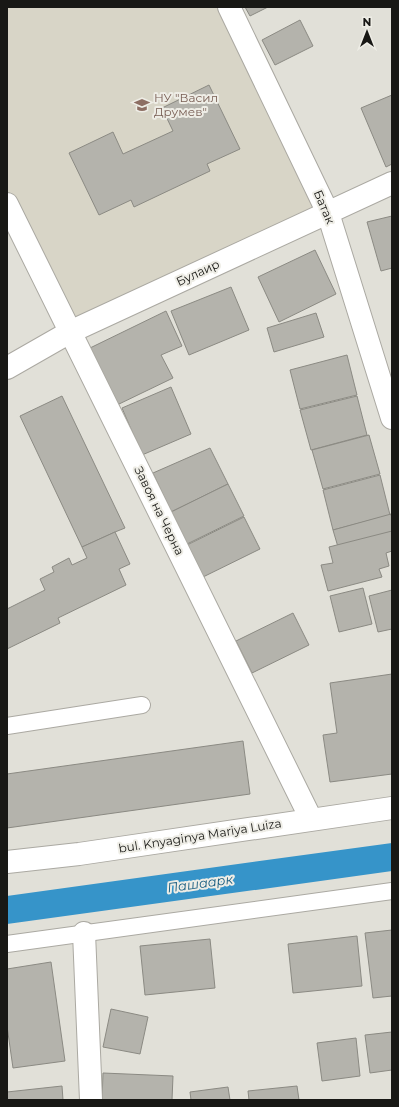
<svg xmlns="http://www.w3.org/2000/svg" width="399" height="1107" font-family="Montserrat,sans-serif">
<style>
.built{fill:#d8d5c7}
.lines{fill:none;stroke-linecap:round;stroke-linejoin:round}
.canal{stroke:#3694c9;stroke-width:28}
.building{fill:#b4b3ac;stroke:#8b8a83}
.service-casing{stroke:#aba9a2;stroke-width:18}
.minor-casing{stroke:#aba9a2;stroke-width:24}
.tertiary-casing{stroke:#aba9a2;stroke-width:24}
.service{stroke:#fff;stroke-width:16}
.minor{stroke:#fff;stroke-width:22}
.tertiary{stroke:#fff;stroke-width:22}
.labels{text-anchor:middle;stroke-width:4;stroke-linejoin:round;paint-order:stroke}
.education-label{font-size:12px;fill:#785e54;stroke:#eeede6;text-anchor:start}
.street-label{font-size:12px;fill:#181815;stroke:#eeede6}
.water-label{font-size:13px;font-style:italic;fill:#13597e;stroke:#eeede6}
</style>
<rect width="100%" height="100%" fill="#e1e0d8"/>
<!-- built -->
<path class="built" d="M7 7H229L328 213 70 332 7 204Z"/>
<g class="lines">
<!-- canal -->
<path class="canal" d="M7 910 392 857"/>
</g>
<!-- building -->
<g class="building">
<path d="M245 7H268L250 16Z"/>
<path d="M300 20 313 46 275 65 262 40Z"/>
<path d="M209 85 240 149 207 164 210 171 134 207 131 200 99 215 69 153 113 132 123 154 173 131 162 108Z"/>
<path d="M392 95V164L386 167 361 108Z"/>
<path d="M392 216V268L381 271 367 222Z"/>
<path d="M315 250 336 294 279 322 258 277Z"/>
<path d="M231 287 249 330 189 355 171 311Z"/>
<path d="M166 311 182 346 161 355 173 378 117 405 90 348Z"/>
<path d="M316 313 324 337 274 352 267 328Z"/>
<path d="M347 355 357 395 300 409 290 370Z"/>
<path d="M171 387 191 434 142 455 122 408Z"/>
<path d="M62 396 125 528 115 532 82 547 20 416Z"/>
<path d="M357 396 367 435 311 450 300 410Z"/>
<path d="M369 435 380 474 323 489 312 450Z"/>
<path d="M210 448 228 484 171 512 153 473Z"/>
<path d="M380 475 390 515 333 530 323 490Z"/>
<path d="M228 484 244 516 187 544 171 512Z"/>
<path d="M391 514 392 519V532L338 547 333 530Z"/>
<path d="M244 517 260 549 203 577 187 545Z"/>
<path d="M392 531V551L386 553 389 566 379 569 382 577 328 591 321 565 333 563 329 547Z"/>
<path d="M115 532 130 564 119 569 126 585 58 618 60 623 7 649V609L45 590 40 579 54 572 52 567 69 558 72 565 87 558 82 547Z"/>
<path d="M363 588 372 624 339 632 330 596Z"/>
<path d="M392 590V629L378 632 369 596Z"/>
<path d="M293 613 309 645 252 673 236 641Z"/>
<path d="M392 674V774L330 782 323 735 337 733 330 683Z"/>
<path d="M243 741 250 794 7 828V774Z"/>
<path d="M392 930V996L373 998 365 933Z"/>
<path d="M357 936 362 986 293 993 288 944Z"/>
<path d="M210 939 215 988 145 995 140 946Z"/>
<path d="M51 962 65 1061 13 1068 7 1026V969Z"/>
<path d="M111 1009 148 1017 140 1054 103 1047Z"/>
<path d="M392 1032V1070L370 1073 365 1035Z"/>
<path d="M356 1038 360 1076 322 1081 317 1043Z"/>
<path d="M103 1073 173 1076 172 1100H102Z"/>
<path d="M62 1086 63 1100H7V1092Z"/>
<path d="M297 1086 299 1100H249L248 1091Z"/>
<path d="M228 1087 230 1100H191L190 1092Z"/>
</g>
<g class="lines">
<!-- service casing -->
<g class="service-casing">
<g id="service">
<path d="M7 726 142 705"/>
<path d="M7 944 392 891"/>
</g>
</g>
<!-- minor casing -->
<g class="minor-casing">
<g id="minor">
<path d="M229 7 328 213 392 418"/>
<path d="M7 204 311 819"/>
<path d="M7 368 70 332 392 183"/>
<path d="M84 933 91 1100"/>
</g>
</g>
<!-- tertiary casing -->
<g class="tertiary-casing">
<path id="tertiary" d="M7 862 79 854 392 808"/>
</g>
<!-- service -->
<use href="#service" class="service"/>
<!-- minor -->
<use href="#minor" class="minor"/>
<!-- tertiary -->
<use href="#tertiary" class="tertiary"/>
</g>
<!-- icons -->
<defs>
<g id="school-bare" transform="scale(1.2)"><path d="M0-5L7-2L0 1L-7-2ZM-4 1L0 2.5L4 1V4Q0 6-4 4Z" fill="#8d6e63" stroke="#eeede6" stroke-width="2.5" paint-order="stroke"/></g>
</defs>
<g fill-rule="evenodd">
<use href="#school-bare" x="142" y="105"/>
</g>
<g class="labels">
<!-- education labels -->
<g class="education-label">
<text x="154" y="102">НУ "Васил<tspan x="154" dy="14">Друмев"</tspan></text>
</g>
<!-- street labels -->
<g class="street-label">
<text transform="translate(324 207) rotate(67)" y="4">Батак</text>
<text transform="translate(198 273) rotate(-25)" y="4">Булаир</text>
<text transform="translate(159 511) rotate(64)" y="4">Завоя на Черна</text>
<text transform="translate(200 836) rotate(-9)" y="4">bul. Knyaginya Mariya Luiza</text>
</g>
<!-- water labels -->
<g class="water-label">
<text transform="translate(200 883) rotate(-8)" y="5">Пашаарк</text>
</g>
</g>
<!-- border -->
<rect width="399" height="1107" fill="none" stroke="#181815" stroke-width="16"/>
<!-- north arrow -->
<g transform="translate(367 32)" stroke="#eeede6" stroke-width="3" paint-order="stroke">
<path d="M0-3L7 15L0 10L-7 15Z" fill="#181815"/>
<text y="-6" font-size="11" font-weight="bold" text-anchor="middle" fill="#181815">N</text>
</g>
</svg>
